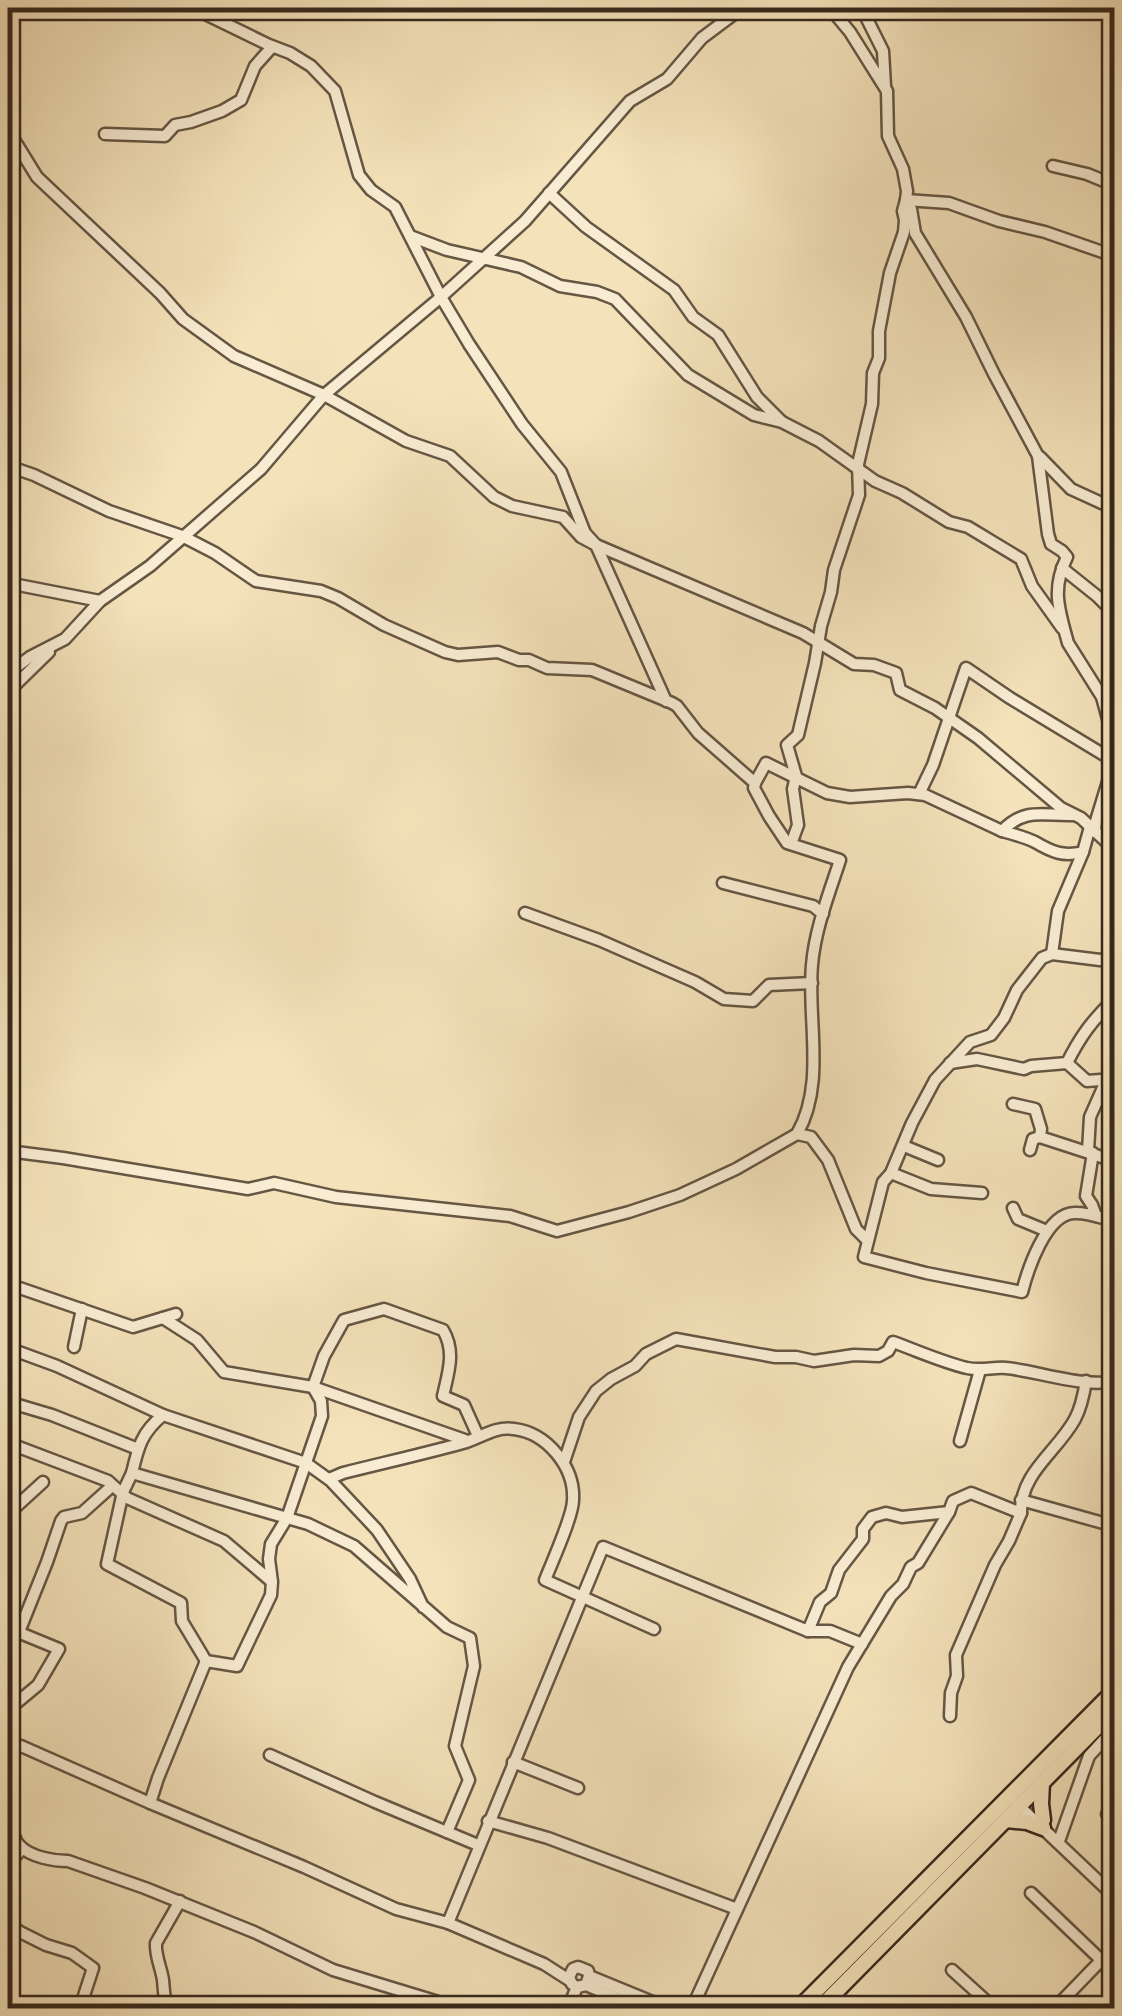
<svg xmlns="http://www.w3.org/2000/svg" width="1122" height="2016" font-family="'IM FELL English',serif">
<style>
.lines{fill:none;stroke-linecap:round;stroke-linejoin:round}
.minor-casing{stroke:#665644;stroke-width:15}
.highway-casing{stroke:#36281d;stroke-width:19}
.minor{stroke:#f8ecd2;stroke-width:10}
.highway{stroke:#f4e2ba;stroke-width:14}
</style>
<rect width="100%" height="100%" fill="#f4e2ba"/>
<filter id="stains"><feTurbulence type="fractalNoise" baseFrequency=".002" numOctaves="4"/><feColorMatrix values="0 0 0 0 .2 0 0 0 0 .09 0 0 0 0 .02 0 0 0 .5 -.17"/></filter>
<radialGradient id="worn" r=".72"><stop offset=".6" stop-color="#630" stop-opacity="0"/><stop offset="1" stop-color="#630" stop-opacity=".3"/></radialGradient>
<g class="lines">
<!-- minor casing -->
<g class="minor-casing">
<g id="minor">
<path d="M193 8 269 45 290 53 311 66 335 91 359 175 371 190 395 207 441 297 469 344 522 424 561 472 585 533 596 545 666 701"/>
<path d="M830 8 850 32 887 91 888 136 903 169 907 191 906 200 911 209 915 233 966 317 994 374 1038 456 1048 534 1051 544 1062 551 1067 557C1051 589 1059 610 1068 643L1102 697 1114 741"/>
<path d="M865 8 867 19 883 51 885 86"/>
<path d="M8 130 37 177 160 293 183 319 234 356 324 395 406 441 450 456 494 497 512 506 563 517 581 537 596 545 803 633 854 664 874 665 896 673 900 690 935 708 978 738 1061 808 1081 818 1114 849"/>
<path d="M105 134 165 136 175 125 191 122 222 111 241 100 255 66 272 47"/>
<path d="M1053 166 1087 174 1114 185"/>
<path d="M549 193 586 227 674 290 693 317 718 335 757 397 781 421"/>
<path d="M410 236 447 250 521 267 560 286 597 292 615 299 688 375 754 415 782 422 819 441 875 481 902 493 949 522 968 527 1021 559 1032 586 1062 628"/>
<path d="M1040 457 1071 489 1106 505 1114 511"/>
<path d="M8 466 34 475 109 511 182 536 215 553 256 581 321 591 338 598 384 625 445 652 458 655 498 652 519 660H529L547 668 592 670 672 703 677 706 698 733 755 783 754 788 769 816 787 843 840 860C829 894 815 929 812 965 807 1020 826 1084 797 1134L811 1137 828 1160 856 1229 867 1240"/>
<path d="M1062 568 1097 596 1114 613"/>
<path d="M8 583 100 601"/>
<path d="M8 673 30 657 65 639 100 601 150 566 261 469 324 395 441 297 525 221 630 101 667 79 702 38 742 8"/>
<path d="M8 692 49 652"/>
<path d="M755 783 766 763 827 793 850 797 908 793 925 795 1002 831C1025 807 1043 816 1072 815"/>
<path d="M919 794 933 765 966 668 1010 698 1114 761"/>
<path d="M1002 831C1013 834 1025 837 1035 842 1052 852 1063 857 1083 852L1090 827"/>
<path d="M1095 832 1096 821 1114 762"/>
<path d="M791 844 798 825 793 789 796 776 787 745 798 735 815 663 821 626 831 592 834 570 859 495 858 464 872 404 873 373 879 358V331L890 273 904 232 905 220 903 211 906 200 949 203 999 221 1045 232 1114 256"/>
<path d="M723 883 813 906 823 914"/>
<path d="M525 913 599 940 695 982 724 999 753 1001 769 985 812 983"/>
<path d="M1052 954 1058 911 1083 852"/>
<path d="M1114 958 1100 960 1052 954 1042 958 1017 990 1004 1018 991 1035 970 1042 935 1080 912 1123 891 1173 883 1182 864 1257 926 1273 1022 1292C1028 1269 1046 1214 1074 1213 1087 1212 1102 1218 1114 1221"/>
<path d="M950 1063 977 1059 1024 1069 1031 1066 1067 1063C1081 1035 1092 1021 1114 999"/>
<path d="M1067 1063 1087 1081 1114 1079"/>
<path d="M1013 1104 1035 1109 1041 1129 1040 1137 1114 1161"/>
<path d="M904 1146 938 1160"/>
<path d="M1030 1150 1033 1139 1040 1137"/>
<path d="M8 1151 63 1158 248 1189 274 1183 336 1197 510 1216 557 1231 629 1212 680 1195 736 1169 797 1134"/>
<path d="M1088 1151 1090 1117 1106 1081"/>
<path d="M1093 1153 1086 1196 1092 1205 1096 1216"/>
<path d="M891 1173 931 1189 982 1193"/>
<path d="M1013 1208 1018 1219 1047 1231"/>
<path d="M8 1284 133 1327 176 1314"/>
<path d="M163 1318 197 1340 224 1372 313 1387 465 1440"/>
<path d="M74 1347 82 1309"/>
<path d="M8 1348 57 1366 163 1415"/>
<path d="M8 1402 52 1415 138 1449"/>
<path d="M960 1441 980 1370"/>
<path d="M8 1443 108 1481 127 1498 224 1541 271 1581"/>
<path d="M564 1462 579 1417 596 1391 611 1379 635 1366 646 1354 676 1339 775 1357H796L814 1361 854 1355 879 1356 888 1351 893 1342C918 1351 942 1362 967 1368 981 1371 993 1367 1006 1368 1033 1370 1092 1390 1114 1380"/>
<path d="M132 1473 123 1492 107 1564 181 1603 182 1621 206 1661 237 1666 271 1595 272 1582 269 1559 271 1544 287 1518 322 1416 321 1401 313 1387 324 1356 344 1320 384 1309 443 1330C456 1352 448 1373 443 1396L464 1405 478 1436"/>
<path d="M329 1479 343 1473C383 1463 423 1454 463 1443 481 1438 494 1426 514 1429 547 1433 575 1467 573 1500 573 1516 552 1562 545 1580L654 1629"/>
<path d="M1021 1500 1114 1526"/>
<path d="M8 1514 43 1482"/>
<path d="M423 1607 410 1579 377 1530 331 1481 306 1463 163 1415C142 1432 138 1447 132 1473L308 1524 354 1546 447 1627 470 1638 474 1666 455 1746 469 1780 447 1832"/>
<path d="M8 1628 59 1649 38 1685 8 1710"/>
<path d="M808 1631 820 1602 831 1593 839 1570 863 1539V1529L872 1517 886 1513 902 1517 949 1512 953 1501 971 1493 1021 1513C1020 1473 1057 1452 1075 1419 1081 1408 1084 1393 1086 1381"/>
<path d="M19 1632 47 1562 61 1521 64 1517 82 1513 112 1486"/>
<path d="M950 1716 951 1693 957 1676 956 1655 995 1565 1009 1541 1021 1513"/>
<path d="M8 1743 21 1746 150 1803 304 1867 396 1909 448 1923 544 1964 569 1980"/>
<path d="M270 1755 375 1802 478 1845"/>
<path d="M513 1762 578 1788"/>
<path d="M150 1803 158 1778 206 1661"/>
<path d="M1017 1804 1114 1896"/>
<path d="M1107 1814 1114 1821"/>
<path d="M488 1821 548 1838 737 1909"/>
<path d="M8 1835C22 1842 9 1834 20 1846 31 1857 53 1861 68 1861L145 1888 254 1932 333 1970 458 2008"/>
<path d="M1059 1841 1089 1756 1114 1729"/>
<path d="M8 1869 10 1862 22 1849"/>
<path d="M1031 1893 1100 1959"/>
<path d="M8 1923 20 1932 46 1945 72 1953 93 1968 80 2008"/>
<path d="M448 1923 603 1547 808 1631H830L862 1644"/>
<path d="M952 1970 994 2008"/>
<path d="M589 1976 667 2008"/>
<path d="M586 1985 589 1976 588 1971 578 1967 573 1969 569 1977 572 1984 577 1987 586 1985 640 2008"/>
<path d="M167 2008C164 1999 164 1990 163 1980 161 1967 155 1956 156 1943L180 1901"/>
<path d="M568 2008 577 1987"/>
<path d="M692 2008 848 1667 891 1596 903 1584 911 1567 918 1563 949 1512"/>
<path d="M1055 2008 1114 1947"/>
</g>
</g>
<!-- highway casing -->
<g class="highway-casing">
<g id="highway">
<path d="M1042 1782 1041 1804 1043 1820"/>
<path d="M1006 1820 1027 1822 1043 1828"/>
<path d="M799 2008 1114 1691"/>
<path d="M820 2008 1114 1710"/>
</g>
</g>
<!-- minor -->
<use href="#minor" class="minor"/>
<!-- highway -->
<use href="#highway" class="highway"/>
</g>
<!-- margin -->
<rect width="1122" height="2016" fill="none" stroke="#f4e2ba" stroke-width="40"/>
<rect x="10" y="10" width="1102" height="1996" fill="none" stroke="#36281d" stroke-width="5"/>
<rect x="20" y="20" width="1082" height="1976" fill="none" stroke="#36281d" stroke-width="2.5"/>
<rect width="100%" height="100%" filter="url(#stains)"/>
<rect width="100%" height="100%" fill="url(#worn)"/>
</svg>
